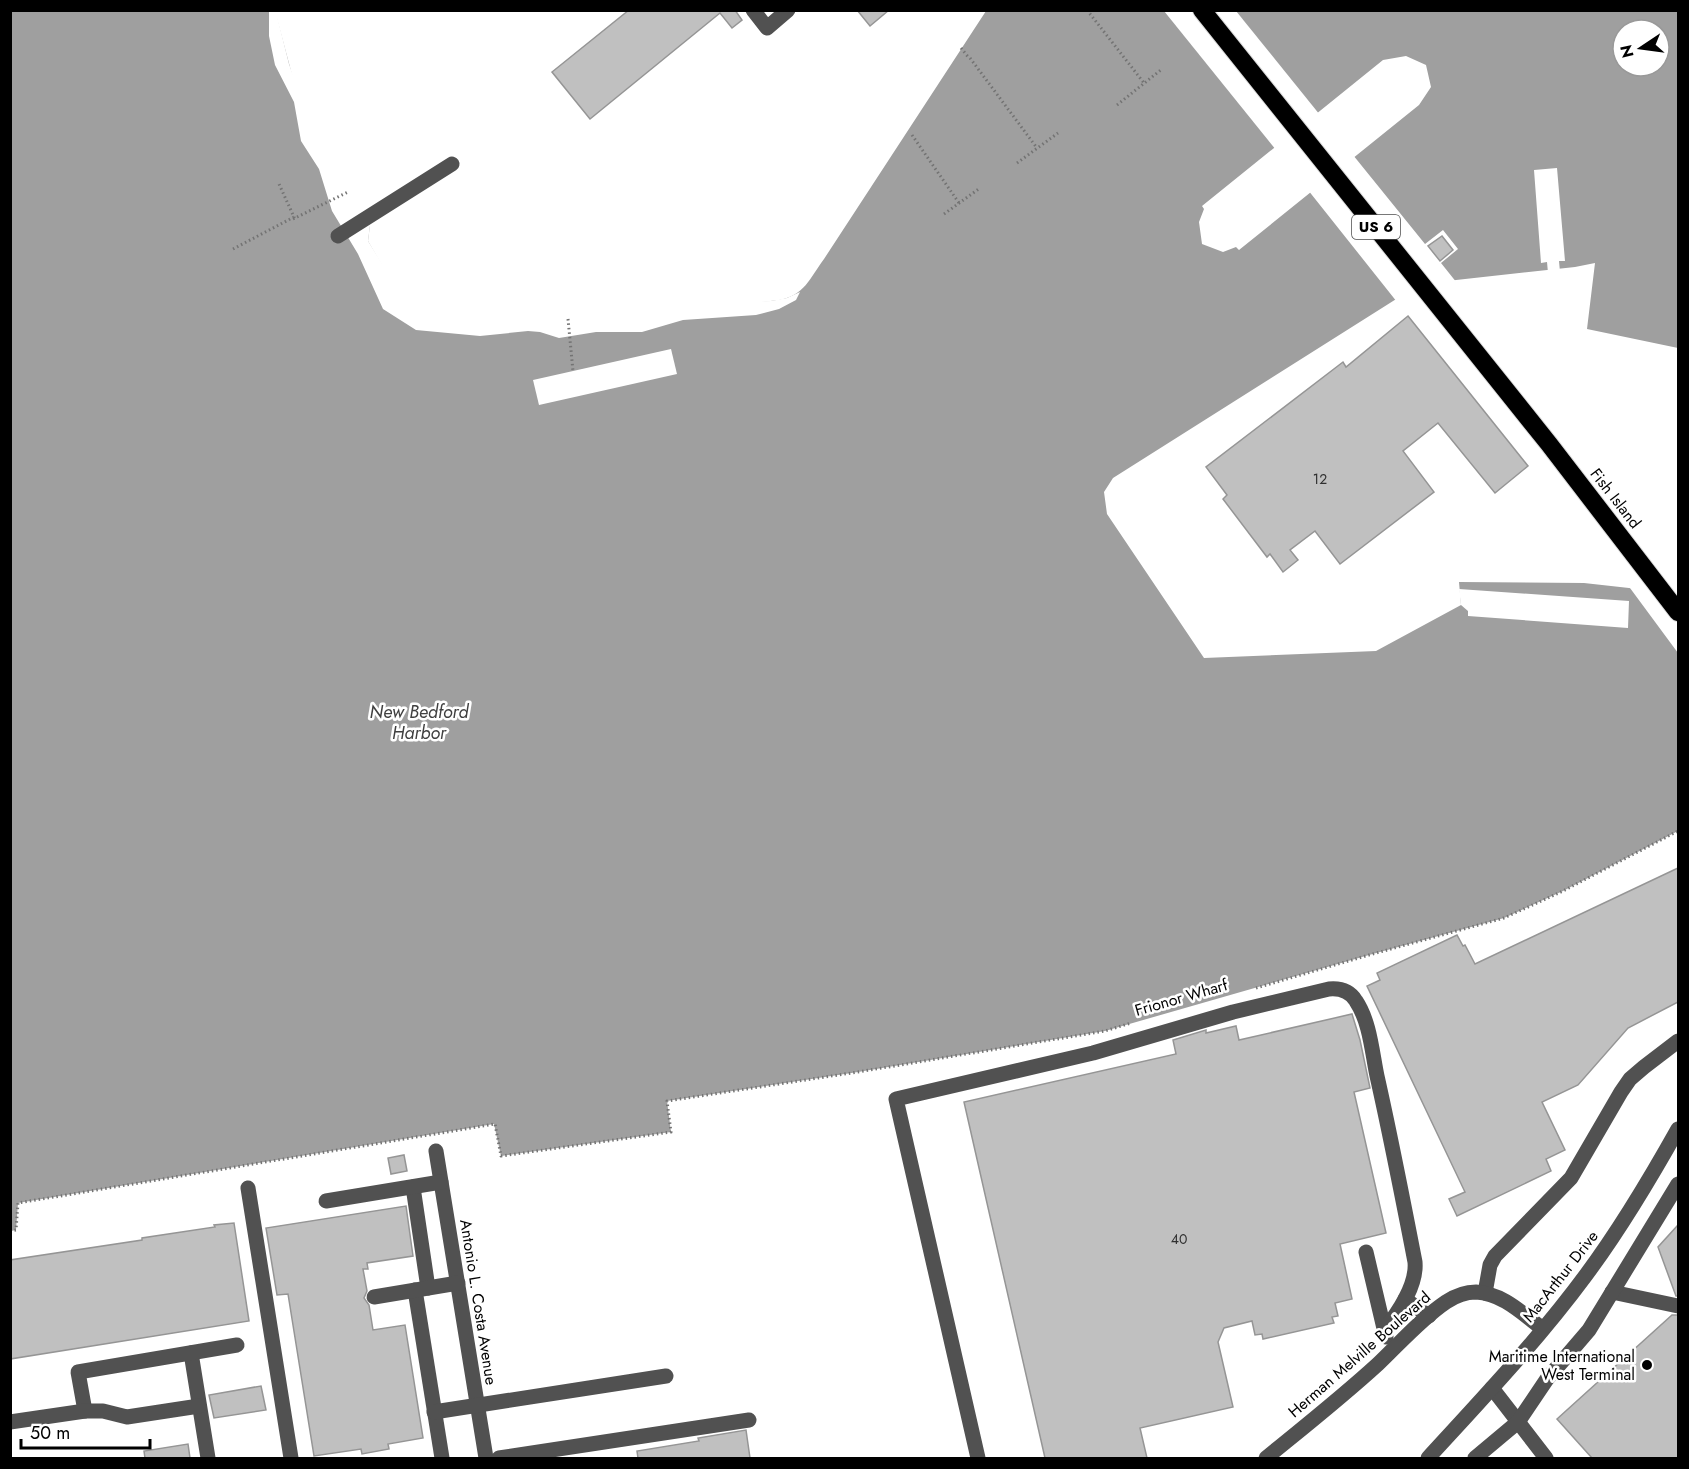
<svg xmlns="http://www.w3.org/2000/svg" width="1689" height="1469" font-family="Jost,sans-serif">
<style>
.water{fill:#9f9f9f;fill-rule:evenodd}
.pier{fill:#fff}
.building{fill:#c0c0c0;stroke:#959595;stroke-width:1.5}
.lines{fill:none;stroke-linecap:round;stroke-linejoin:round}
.highway-casing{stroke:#dbdbdb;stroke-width:20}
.path{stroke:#737373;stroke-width:3;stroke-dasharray:1.5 3;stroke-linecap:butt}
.minor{stroke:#515151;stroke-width:15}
.highway{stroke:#000;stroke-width:18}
.poi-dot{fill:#000;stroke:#fff;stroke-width:2}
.labels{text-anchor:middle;stroke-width:5;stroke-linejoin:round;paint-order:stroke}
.number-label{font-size:14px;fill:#303030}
.shield{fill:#fff;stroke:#4c4c4c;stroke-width:1.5}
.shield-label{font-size:15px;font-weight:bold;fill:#000}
.street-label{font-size:16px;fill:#000;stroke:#fff}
.poi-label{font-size:16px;fill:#000;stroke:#fff;text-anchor:end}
.water-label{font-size:18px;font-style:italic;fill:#404040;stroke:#fff}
</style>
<rect width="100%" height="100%" fill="#fff"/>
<!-- water -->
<path class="water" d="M10 11H275L305 123 332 176 344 213 370 225 368 241 393 284 411 305 431 314 549 327 779 300C804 296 810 278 824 259L986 11H1678V348L1587 329 1595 263 1575 267 1420 284 1113 478 1104 492 1107 514 1204 658 1376 651 1461 605 1459 582 1584 583 1656 591 1678 576V831L1563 891 1504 918 1369 955 1105 1031 858 1072 667 1101 671 1132 501 1156 494 1124 18 1203 16 1230 11 1231ZM1623 30H1659V66H1623ZM1406 56 1426 65 1431 87 1419 105 1239 250 1236 247 1223 252 1202 244 1199 222 1204 209 1202 206 1383 60Z"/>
<!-- pier -->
<g class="pier">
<path d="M269 11H278L277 16 289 64 303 104 308 122 324 152 332 154 342 171 340 175 335 177 347 211 362 213 370 225 368 241 394 283 408 300 416 305 439 313 541 321 549 324 673 309 690 304 771 301 787 298 800 292 796 300 779 309 756 315 683 320 642 332H596L559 338 540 332 528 331 480 336 416 330 383 309 358 254 332 211 319 169 301 141 294 102 275 65 269 36Z"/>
<path d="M1164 11H1236L1320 115 1276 150Z"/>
<path d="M1353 155 1425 244 1443 230 1458 249 1441 263 1457 283 1421 287 1397 302 1308 190Z"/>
<path d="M1557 168 1565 261H1559L1560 272 1548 273 1547 262 1541 263 1534 170Z"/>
<path d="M671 349 677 374 539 405 533 380Z"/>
<path d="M1678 573V653L1630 588 1634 585 1655 588Z"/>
<path d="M1459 589 1629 601 1628 628 1468 616V611L1461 605Z"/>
</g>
<!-- building -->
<g class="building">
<path d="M629 10H735L742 20 732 28 720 13 590 119 552 72Z"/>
<path d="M857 10H889L870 26Z"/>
<path d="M1442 236 1453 250 1440 261 1428 246Z"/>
<path d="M1408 316 1528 466 1495 493 1438 423 1403 451 1434 492 1340 564 1315 531 1290 550 1298 560 1283 572 1270 554 1267 557 1223 499 1227 495 1206 467 1343 362 1346 367Z"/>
<path d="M1678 868V1002L1628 1028 1578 1085 1542 1102 1565 1150 1546 1159 1551 1171 1457 1216 1449 1199 1465 1192 1367 986 1380 980 1377 973 1457 935 1463 946 1465 945 1475 964Z"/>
<path d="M1352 1014 1360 1040 1370 1088 1354 1092 1386 1233 1340 1244 1352 1299 1335 1303 1338 1316 1332 1317 1334 1323 1263 1339 1262 1334 1255 1335 1252 1321 1224 1328 1218 1342 1233 1407 1140 1428 1147 1458H1045L964 1102 1176 1054 1173 1040 1206 1030V1033L1236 1026 1239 1040Z"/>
<path d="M404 1155 407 1171 391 1174 388 1158Z"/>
<path d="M406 1206 413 1256 367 1263 368 1269H363L367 1291 364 1298 369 1305 373 1330 405 1325 423 1438 388 1444 389 1449 362 1454 361 1449 314 1456 288 1294 277 1295 266 1228Z"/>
<path d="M234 1223 249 1321 10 1359V1260L142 1240V1238L215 1227 214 1225Z"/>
<path d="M1678 1225V1296H1676L1658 1247Z"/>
<path d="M1672 1315H1678V1458H1592L1557 1419Z"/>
<path d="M261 1386 266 1410 214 1418 209 1395Z"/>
<path d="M746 1430 750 1458H638L637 1451 699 1441 698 1438Z"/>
<path d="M188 1444 190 1458H145L144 1451Z"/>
</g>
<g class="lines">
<!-- highway casing -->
<g class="highway-casing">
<path id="highway" d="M1202 10 1549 444 1678 612"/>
</g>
<!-- path -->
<g class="path">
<path d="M1087 10 1144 83"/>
<path d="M961 48 969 58"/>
<path d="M970 58 1037 148"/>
<path d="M1117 105 1162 69"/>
<path d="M912 135 959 203"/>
<path d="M1017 163 1058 133"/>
<path d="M944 214 980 188"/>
<path d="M293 219 348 192"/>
<path d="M233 249 294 217 279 184"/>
<path d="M568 319 573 371"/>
<path d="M1256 988 1369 955 1504 918 1563 891 1678 831"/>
<path d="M10 1231 16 1230 18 1203 495 1124 501 1156 671 1132 667 1101 858 1072 1105 1031 1131 1023"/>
</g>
<!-- minor -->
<g class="minor">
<path d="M753 10 767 28 788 10"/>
<path d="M338 236 452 164"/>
<path d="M436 1151 486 1458"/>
<path d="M413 1187 428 1288"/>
<path d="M248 1188 291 1458"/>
<path d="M326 1201 441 1182"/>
<path d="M1366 1252 1386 1337"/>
<path d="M415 1290 442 1458"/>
<path d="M1612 1292 1678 1306"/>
<path d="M1485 1293 1490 1265 1495 1256 1571 1178 1621 1092 1630 1079 1644 1067 1678 1041"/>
<path d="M374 1297 458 1283"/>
<path d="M1405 1299 1429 1316"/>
<path d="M191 1353 208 1458"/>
<path d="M1492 1388 1546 1458"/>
<path d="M85 1411 78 1372 237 1345"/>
<path d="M434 1412 666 1376"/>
<path d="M10 1422 85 1411H103L127 1417 199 1406"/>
<path d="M499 1458 749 1420"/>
<path d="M978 1458 896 1099 1093 1053 1233 1012 1329 989C1340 988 1350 991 1356 1001 1370 1022 1372 1052 1377 1076 1391 1138 1403 1200 1415 1262 1417 1285 1398 1313 1384 1330"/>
<path d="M1266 1458C1304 1427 1342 1397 1378 1364 1400 1343 1421 1319 1446 1302 1455 1296 1465 1292 1476 1292 1502 1293 1523 1314 1543 1329"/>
<path d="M1428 1458C1482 1399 1538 1340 1586 1275 1621 1228 1650 1179 1678 1129"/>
<path d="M1475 1458 1518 1422 1547 1379 1589 1330 1678 1184"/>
</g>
<!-- highway -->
<use href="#highway" class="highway"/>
</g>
<!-- markers -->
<circle class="poi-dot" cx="1647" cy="1365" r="6"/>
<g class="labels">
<!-- number labels -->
<g class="number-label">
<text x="1320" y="484">12</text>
<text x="1179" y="1244">40</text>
</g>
<!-- shield labels -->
<rect class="shield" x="1352" y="215" width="48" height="24" rx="4.5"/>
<g class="shield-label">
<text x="1376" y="232">US 6</text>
</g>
<!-- street labels -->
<g class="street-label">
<text transform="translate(1616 498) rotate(52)" y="6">Fish Island</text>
<text transform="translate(1181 997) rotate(-16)" y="6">Frionor Wharf</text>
<text transform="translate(1560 1276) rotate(-52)" y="6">MacArthur Drive</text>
<text transform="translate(479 1302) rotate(81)" y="6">Antonio L. Costa Avenue</text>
<text transform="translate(1359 1354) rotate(-41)" y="6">Herman Melville Boulevard</text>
</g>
<!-- poi labels -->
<g class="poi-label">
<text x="1635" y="1362">Maritime International<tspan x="1635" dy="18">West Terminal</tspan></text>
</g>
<!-- water labels -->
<g class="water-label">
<text x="419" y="718">New Bedford<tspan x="419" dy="21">Harbor</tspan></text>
</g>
</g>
<!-- border -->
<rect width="1689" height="1469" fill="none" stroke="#000000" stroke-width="24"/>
<!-- north arrow -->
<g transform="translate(1641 48) rotate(257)"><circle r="28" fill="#ffffff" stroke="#999999" stroke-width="1.5"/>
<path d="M0-4.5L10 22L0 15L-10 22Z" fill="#000000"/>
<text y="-9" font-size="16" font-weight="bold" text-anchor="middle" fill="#000000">N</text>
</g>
<!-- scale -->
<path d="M21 1439v9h129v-9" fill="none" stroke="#000000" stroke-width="3"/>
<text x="30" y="1439" font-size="18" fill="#000000" stroke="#ffffff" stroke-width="4.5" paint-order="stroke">50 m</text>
</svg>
